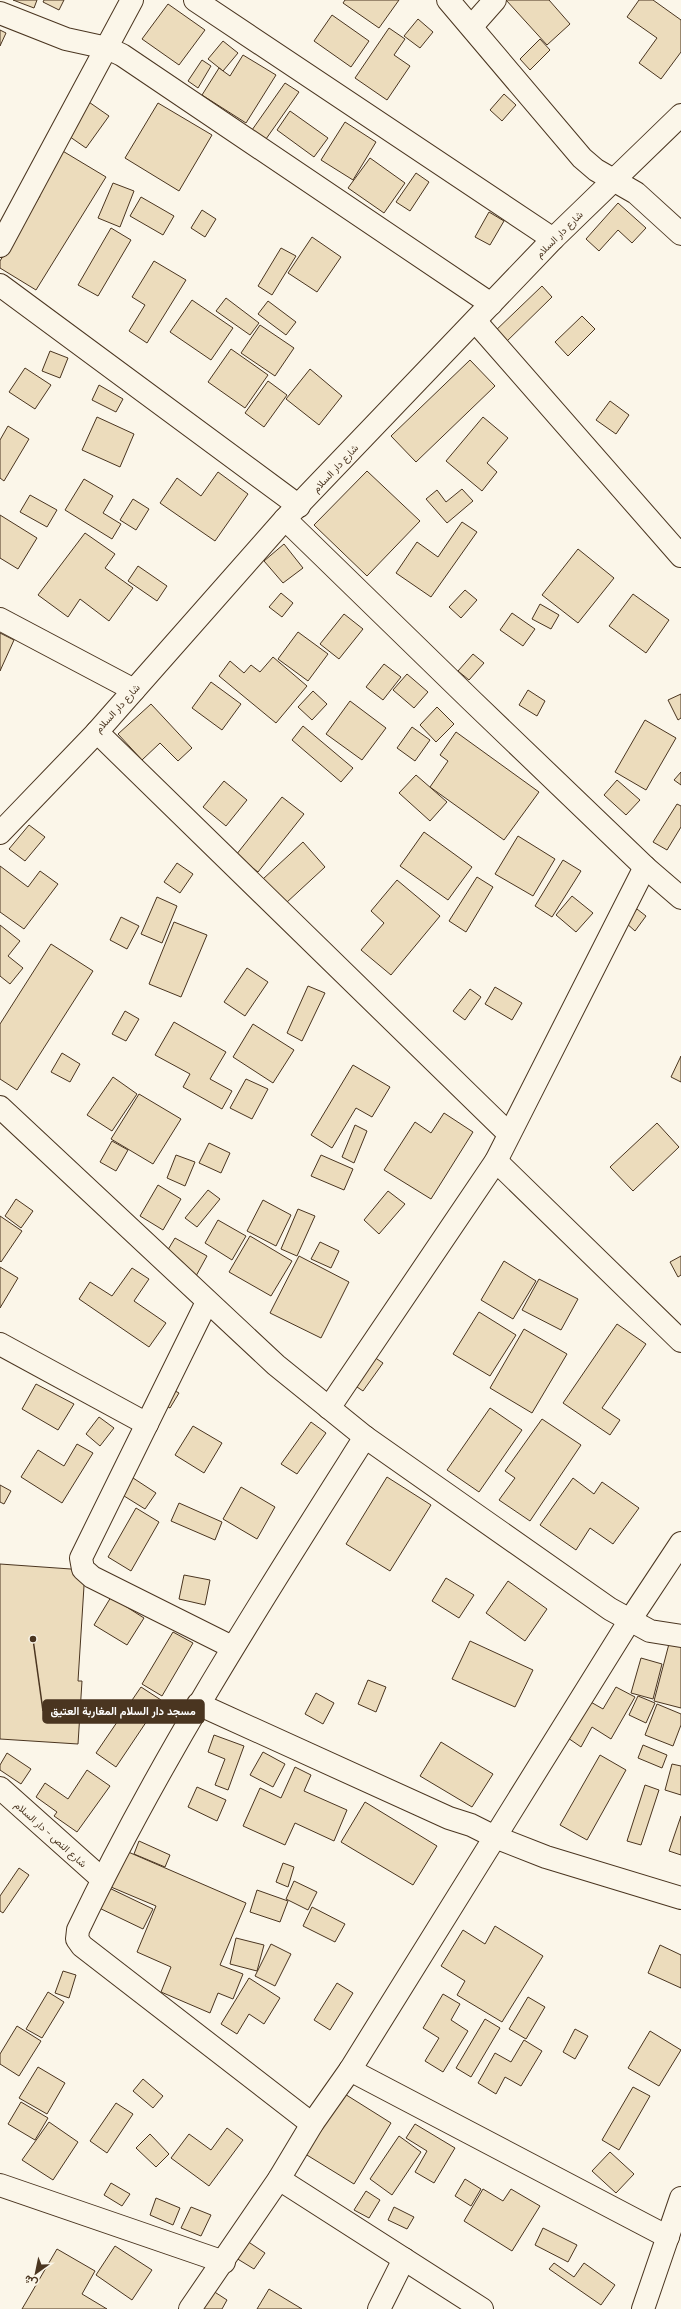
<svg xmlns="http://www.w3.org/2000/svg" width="681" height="2309" font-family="Lora,Vazirmatn,serif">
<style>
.building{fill:#ecdcbc;stroke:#4a3520}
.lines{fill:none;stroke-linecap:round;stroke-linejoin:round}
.minor-casing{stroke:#4a3520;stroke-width:24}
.minor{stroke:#fbf6e9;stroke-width:22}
.labels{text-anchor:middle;stroke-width:3;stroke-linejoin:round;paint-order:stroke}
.street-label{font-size:10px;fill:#4a3520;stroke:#fbf6e9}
.leader{fill:none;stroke:#4a3520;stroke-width:1.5}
.callout-dot{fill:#4a3520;stroke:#fbf6e9;stroke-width:1.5}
.callout{fill:#4a3520;stroke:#4a3520;stroke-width:1.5}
.callout-label{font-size:11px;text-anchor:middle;font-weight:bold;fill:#fff}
</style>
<rect width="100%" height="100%" fill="#fbf6e9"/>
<!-- building -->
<g class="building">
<path d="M13 0H37L34 8Z"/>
<path d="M44 0H64L59 10 43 2Z"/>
<path d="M345 0H399L379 28 343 3Z"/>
<path d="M506 0H549L570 24 547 45Z"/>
<path d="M639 0H653L681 20V52L661 79 639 63 657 38 627 17Z"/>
<path d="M168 4 205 30 179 65 142 39Z"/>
<path d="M332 15 369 41 351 67 314 41Z"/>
<path d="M418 19 433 32 420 48 404 36Z"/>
<path d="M389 28 405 39 394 55 410 66 387 100 355 78Z"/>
<path d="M0 30 6 33 0 46Z"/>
<path d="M540 39 550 50 530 70 520 59Z"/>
<path d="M223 41 238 53 223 71 208 59Z"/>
<path d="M243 55 276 75 246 123 202 95 219 68 230 76Z"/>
<path d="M202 60 211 66 198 88 188 81Z"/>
<path d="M285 83 299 92 266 139 252 130Z"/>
<path d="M504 94 516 105 502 121 490 110Z"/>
<path d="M86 100 109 116 86 148 63 132Z"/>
<path d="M158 103 212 135 179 191 125 158Z"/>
<path d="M290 111 328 138 314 157 277 130Z"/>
<path d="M345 122 376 142 353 180 321 160Z"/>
<path d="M61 150 106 177 36 290 0 268V261L40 196 35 193Z"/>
<path d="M370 158 405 183 384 213 348 188Z"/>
<path d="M416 173 429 182 410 211 396 202Z"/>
<path d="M113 183 134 191 120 227 98 218Z"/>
<path d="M141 197 174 216 163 235 130 216Z"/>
<path d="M618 203 646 228 632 243 618 230 599 251 586 239Z"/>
<path d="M202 210 216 219 205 237 191 228Z"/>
<path d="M489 212 504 221 490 245 475 237Z"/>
<path d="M111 228 131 240 98 296 78 285Z"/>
<path d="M312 237 341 257 317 292 288 273Z"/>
<path d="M281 248 296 256 272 295 258 286Z"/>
<path d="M154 261 186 280 147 343 129 331 145 305 132 297Z"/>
<path d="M542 286 552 297 503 345 492 334Z"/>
<path d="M226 298 259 323 250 335 216 311Z"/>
<path d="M192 300 233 328 211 360 170 332Z"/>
<path d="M268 301 296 322 286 335 258 314Z"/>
<path d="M582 316 595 329 568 356 555 342Z"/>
<path d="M260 325 294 348 275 376 241 353Z"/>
<path d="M231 349 268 375 245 408 208 382Z"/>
<path d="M50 351 68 358 60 378 42 371Z"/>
<path d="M470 360 495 386 416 462 391 436Z"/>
<path d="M25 368 51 385 35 409 9 392Z"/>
<path d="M310 369 342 396 319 425 286 399Z"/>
<path d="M268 381 287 395 264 427 245 413Z"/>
<path d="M99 385 123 399 116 412 92 400Z"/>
<path d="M610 401 629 415 616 434 596 420Z"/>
<path d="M97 417 134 434 120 467 82 450Z"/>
<path d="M483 417 508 438 487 463 497 472 482 491 446 461Z"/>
<path d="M8 426 29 439 4 481 0 478V440Z"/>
<path d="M367 471 420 521 367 576 314 525Z"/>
<path d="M218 472 248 494 215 541 160 503 177 478 201 496Z"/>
<path d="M84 479 113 496 103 513 121 524 112 539 65 510Z"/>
<path d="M462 489 473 501 447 523 426 499 437 490 446 502Z"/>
<path d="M30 495 57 510 47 527 20 512Z"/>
<path d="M133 499 149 509 136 530 120 520Z"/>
<path d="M0 515 37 538 18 569 0 558Z"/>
<path d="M462 522 477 532 431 597 396 573 417 542 438 557Z"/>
<path d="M85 533 115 554 105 568 133 588 109 621 80 599 68 617 38 595Z"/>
<path d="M284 544 303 568 283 583 264 561Z"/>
<path d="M578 549 614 578 578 623 542 595Z"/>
<path d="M138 566 167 586 157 601 128 581Z"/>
<path d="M465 590 477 600 461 618 449 607Z"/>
<path d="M281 593 293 603 282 617 269 607Z"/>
<path d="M633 594 669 620 646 653 609 626Z"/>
<path d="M540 604 559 615 551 629 532 619Z"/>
<path d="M512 613 535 629 523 646 500 630Z"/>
<path d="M344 614 363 629 339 659 320 644Z"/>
<path d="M298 632 328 654 308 681 278 659Z"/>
<path d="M0 633 14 640 0 671Z"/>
<path d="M473 654 484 663 469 680 458 671Z"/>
<path d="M273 657 307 686 276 723 219 676 230 661 244 673 251 665 260 672Z"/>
<path d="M384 664 401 677 383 700 366 687Z"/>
<path d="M407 674 428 692 414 708 393 690Z"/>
<path d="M211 682 241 704 222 730 192 708Z"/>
<path d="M528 690 545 701 537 716 519 705Z"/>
<path d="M313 691 327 704 312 720 298 707Z"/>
<path d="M681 694V718L678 720 668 700Z"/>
<path d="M350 701 386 728 362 760 326 734Z"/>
<path d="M151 704 192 748 178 761 160 743 142 760 118 734Z"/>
<path d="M437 707 454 724 436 742 420 725Z"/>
<path d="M645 720 676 738 646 790 615 772Z"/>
<path d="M303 726 353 768 341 782 292 740Z"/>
<path d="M412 727 430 740 415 761 397 748Z"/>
<path d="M456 732 539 792 504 840 430 787 448 761 440 755Z"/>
<path d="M681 772V785L674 780Z"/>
<path d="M416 775 447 802 430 821 399 793Z"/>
<path d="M617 780 640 800 626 815 604 795Z"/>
<path d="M224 781 247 800 226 826 203 807Z"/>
<path d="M282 797 304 814 258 872 236 855Z"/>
<path d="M677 804 681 806V827L667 850 653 842Z"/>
<path d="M29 825 45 837 25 861 9 849Z"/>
<path d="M424 832 472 867 448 900 400 866Z"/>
<path d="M518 836 555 859 533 896 495 874Z"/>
<path d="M303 842 325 867 286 903 263 879Z"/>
<path d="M563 860 581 871 552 917 535 906Z"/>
<path d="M177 863 193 874 180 893 164 882Z"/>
<path d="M0 866 28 887 40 871 58 884 24 929 0 912Z"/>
<path d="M477 877 493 887 466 932 449 921Z"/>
<path d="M397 880 440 916 391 975 361 950 384 923 371 911Z"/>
<path d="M572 896 593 913 576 932 556 915Z"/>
<path d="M157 897 177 906 162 943 141 934Z"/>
<path d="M637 909 646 916 635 931 625 922Z"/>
<path d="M121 917 139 926 127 949 110 940Z"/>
<path d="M174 922 207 935 181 997 149 984Z"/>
<path d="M0 925 20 941 8 956 23 968 10 984 0 976Z"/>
<path d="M51 944 93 971 17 1090 0 1079V1024Z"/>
<path d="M247 968 268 982 245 1016 224 1002Z"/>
<path d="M308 986 325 993 302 1041 287 1033Z"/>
<path d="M495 987 522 1003 512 1020 485 1004Z"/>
<path d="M470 989 481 997 465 1020 453 1011Z"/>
<path d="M125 1011 139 1019 126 1041 112 1034Z"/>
<path d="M174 1022 226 1052 210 1079 232 1091 222 1109 183 1087 190 1074 155 1055Z"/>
<path d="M253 1024 294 1050 273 1083 233 1057Z"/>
<path d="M62 1053 80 1064 70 1082 51 1072Z"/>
<path d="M681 1056V1082L671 1077Z"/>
<path d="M353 1065 390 1087 372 1117 356 1108 332 1148 311 1135Z"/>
<path d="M113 1077 137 1094 112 1131 87 1115Z"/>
<path d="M246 1079 268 1089 252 1119 230 1108Z"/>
<path d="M139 1094 181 1119 153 1164 111 1139Z"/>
<path d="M444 1113 473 1132 431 1199 384 1170 415 1122 431 1133Z"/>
<path d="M657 1123 679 1147 633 1191 610 1167Z"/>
<path d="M355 1125 367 1131 354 1163 342 1157Z"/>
<path d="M112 1141 128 1150 116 1171 100 1162Z"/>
<path d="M209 1143 230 1153 221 1173 199 1163Z"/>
<path d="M176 1155 195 1162 185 1186 167 1178Z"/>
<path d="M321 1155 353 1169 344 1190 311 1176Z"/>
<path d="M158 1185 181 1199 163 1230 140 1216Z"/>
<path d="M208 1190 220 1199 197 1227 185 1218Z"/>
<path d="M388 1191 405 1204 379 1234 364 1220Z"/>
<path d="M16 1199 33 1211 21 1228 5 1216Z"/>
<path d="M263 1200 291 1215 276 1246 247 1231Z"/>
<path d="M298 1209 315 1216 297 1256 281 1249Z"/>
<path d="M0 1216 22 1231 1 1262 0 1261Z"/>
<path d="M218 1220 246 1236 232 1260 205 1243Z"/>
<path d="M250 1236 292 1261 271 1296 229 1272Z"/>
<path d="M175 1238 207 1256 196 1276 163 1258Z"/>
<path d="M320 1242 339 1251 331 1268 311 1259Z"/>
<path d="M299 1256 349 1282 321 1338 270 1313Z"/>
<path d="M681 1256V1275L678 1277 670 1262Z"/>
<path d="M504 1261 536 1281 513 1319 481 1300Z"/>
<path d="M0 1267 18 1278 0 1308Z"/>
<path d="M132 1268 149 1279 134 1301 166 1323 149 1347 79 1299 90 1282 112 1296Z"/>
<path d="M539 1279 578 1299 561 1330 522 1310Z"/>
<path d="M479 1312 516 1335 490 1376 453 1354Z"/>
<path d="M617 1324 646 1344 602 1408 620 1420 610 1435 563 1403Z"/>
<path d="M524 1329 567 1354 532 1413 490 1388Z"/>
<path d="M365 1351 383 1363 363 1391 345 1379Z"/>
<path d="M36 1384 74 1404 58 1430 22 1409Z"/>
<path d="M162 1384 179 1393 170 1408 153 1399Z"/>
<path d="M490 1408 522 1430 479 1492 447 1470Z"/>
<path d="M99 1417 114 1428 100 1446 86 1434Z"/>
<path d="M542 1419 581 1445 530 1521 499 1500 515 1478 505 1471Z"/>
<path d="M311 1422 326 1433 297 1474 281 1464Z"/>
<path d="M193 1426 222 1443 204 1473 175 1455Z"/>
<path d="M77 1444 93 1453 62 1503 21 1477 38 1450 64 1466Z"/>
<path d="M127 1474 156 1493 145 1509 116 1491Z"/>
<path d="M387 1477 431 1505 390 1571 346 1544Z"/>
<path d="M573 1478 594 1494 602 1482 639 1508 613 1544 590 1528 576 1550 540 1525Z"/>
<path d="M0 1485 11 1491 4 1504 0 1502Z"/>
<path d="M241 1487 275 1507 257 1539 223 1519Z"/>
<path d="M179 1503 222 1522 215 1540 171 1521Z"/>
<path d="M136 1508 159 1522 131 1571 108 1557Z"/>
<path d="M0 1564 85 1570 78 1681H82L78 1744 0 1739Z"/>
<path d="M184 1575 210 1580 205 1605 179 1599Z"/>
<path d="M446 1578 474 1595 459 1618 432 1601Z"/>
<path d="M508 1581 547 1609 525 1641 486 1613Z"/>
<path d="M111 1597 144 1618 127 1645 94 1625Z"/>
<path d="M173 1632 193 1643 162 1696 142 1684Z"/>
<path d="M670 1640 681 1643V1708L654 1701Z"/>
<path d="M470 1641 533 1670 515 1707 452 1679Z"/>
<path d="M641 1658 662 1664 653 1699 631 1693Z"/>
<path d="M368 1680 386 1687 376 1712 358 1704Z"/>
<path d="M141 1687 161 1700 116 1767 96 1753Z"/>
<path d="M616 1687 635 1697 611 1739 592 1727 581 1747 568 1738 589 1701 603 1709Z"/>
<path d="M316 1693 334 1703 323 1724 305 1714Z"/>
<path d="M638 1696 655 1703 646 1723 629 1715Z"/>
<path d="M657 1704 681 1714V1725L673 1746 645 1735Z"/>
<path d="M214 1735 244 1746 228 1790 215 1785 225 1759 208 1752Z"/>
<path d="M441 1742 493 1774 472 1807 420 1776Z"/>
<path d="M643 1745 667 1755 662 1768 638 1758Z"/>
<path d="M263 1752 285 1764 273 1787 250 1775Z"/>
<path d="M7 1753 31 1769 21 1784 0 1770V1765Z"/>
<path d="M600 1755 626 1770 587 1840 560 1825Z"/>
<path d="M672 1764 681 1766V1795L665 1790Z"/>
<path d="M295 1767 311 1775 304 1791 347 1810 334 1841 295 1823 285 1845 243 1826 260 1788 281 1798Z"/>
<path d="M87 1770 110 1786 77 1832 54 1816 57 1812 36 1797 45 1783 68 1799Z"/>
<path d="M645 1785 659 1790 641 1845 627 1841Z"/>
<path d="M197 1787 226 1800 217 1821 188 1807Z"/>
<path d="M365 1802 437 1846 413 1885 341 1842Z"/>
<path d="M681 1816V1855L669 1851Z"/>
<path d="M139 1841 170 1855 165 1867 134 1854Z"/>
<path d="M126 1851 246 1903 220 1965 243 1974 233 1999 218 1993 210 2013 161 1992 171 1967 137 1952 156 1906 111 1887Z"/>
<path d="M283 1863 294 1867 288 1887 276 1882Z"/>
<path d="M19 1868 29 1875 3 1913 0 1911V1896Z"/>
<path d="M294 1881 317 1892 308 1910 286 1899Z"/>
<path d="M105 1886 153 1909 143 1929 95 1906Z"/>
<path d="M257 1890 288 1901 280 1922 250 1912Z"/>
<path d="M312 1907 345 1924 335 1942 303 1926Z"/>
<path d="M495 1926 543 1956 502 2022 457 1995 465 1981 441 1966 463 1930 485 1944Z"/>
<path d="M236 1938 264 1945 257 1971 230 1964Z"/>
<path d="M271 1944 291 1954 275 1986 255 1976Z"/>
<path d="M660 1945 681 1955V1988L648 1973Z"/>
<path d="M63 1971 76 1975 69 1998 55 1993Z"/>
<path d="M249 1978 280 1998 264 2024 249 2014 237 2034 221 2024Z"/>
<path d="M337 1983 353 1993 330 2030 314 2020Z"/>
<path d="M48 1992 64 2002 42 2038 26 2029Z"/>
<path d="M443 1994 460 2004 451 2020 468 2031 443 2072 425 2061 439 2038 423 2028Z"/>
<path d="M528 1997 545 2007 526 2039 509 2029Z"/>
<path d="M485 2019 500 2028 471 2077 456 2068Z"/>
<path d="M17 2026 41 2041 19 2076 0 2064V2054Z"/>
<path d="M575 2029 588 2036 575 2059 563 2052Z"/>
<path d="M650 2031 681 2050 659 2086 628 2068Z"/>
<path d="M524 2040 542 2051 521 2086 505 2077 496 2094 478 2083 495 2053 511 2062Z"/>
<path d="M38 2067 65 2083 47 2114 19 2098Z"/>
<path d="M143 2079 163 2096 153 2108 133 2091Z"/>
<path d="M633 2087 650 2096 619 2150 602 2140Z"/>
<path d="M340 2091 391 2123 354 2184 302 2152Z"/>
<path d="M21 2102 48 2118 35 2140 8 2124Z"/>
<path d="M116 2103 133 2114 107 2153 90 2141Z"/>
<path d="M49 2122 78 2142 53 2180 22 2160Z"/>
<path d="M415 2124 455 2148 434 2183 415 2172 427 2151 406 2138Z"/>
<path d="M227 2128 243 2140 209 2186 171 2158 189 2134 211 2150Z"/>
<path d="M150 2134 169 2154 156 2167 136 2148Z"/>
<path d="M399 2136 421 2152 392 2195 370 2179Z"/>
<path d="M610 2152 634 2174 616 2193 592 2171Z"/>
<path d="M465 2179 481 2189 471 2206 455 2196Z"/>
<path d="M111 2183 130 2194 122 2206 104 2195Z"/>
<path d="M483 2189 503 2201 511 2189 540 2206 512 2251 464 2221Z"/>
<path d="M366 2191 380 2200 369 2218 354 2210Z"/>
<path d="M156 2198 180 2208 173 2225 150 2215Z"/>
<path d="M191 2207 211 2215 201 2236 181 2228Z"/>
<path d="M394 2207 414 2217 407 2229 388 2220Z"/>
<path d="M543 2228 577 2245 568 2262 535 2245Z"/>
<path d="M247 2241 265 2253 254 2269 236 2258Z"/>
<path d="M115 2246 152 2270 132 2300 96 2275Z"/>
<path d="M57 2249 95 2271 82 2294 107 2309H22Z"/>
<path d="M554 2263 574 2277 584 2263 615 2285 601 2305 549 2269Z"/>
<path d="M210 2289 227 2300 222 2309H197Z"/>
<path d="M269 2289 302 2309H257Z"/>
</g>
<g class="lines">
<!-- minor casing -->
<g class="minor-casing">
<g id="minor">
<path d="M195 0 553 239"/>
<path d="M448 0 582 158 596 170 636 193 681 234"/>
<path d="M0 13 66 39 107 48 122 55 491 304"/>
<path d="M472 26 495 0"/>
<path d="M0 246 132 0"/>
<path d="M0 285 299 506"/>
<path d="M476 322 681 556"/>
<path d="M285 519 471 700 645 867 681 898"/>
<path d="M0 619 134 690"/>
<path d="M97 732 509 1134"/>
<path d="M0 833 97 732 285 519 553 239 681 115"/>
<path d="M0 1107 276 1365 365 1437 610 1609 650 1631 681 1636"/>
<path d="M496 1161 681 1341"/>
<path d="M207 1302 81 1558 83 1569 92 1577 232 1647"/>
<path d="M0 1344 147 1424"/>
<path d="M329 1408 496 1161 645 867"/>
<path d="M198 1704 449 1818 471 1825 495 1837 546 1857 681 1898"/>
<path d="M0 1788 102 1879"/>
<path d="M350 2070 668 2237"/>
<path d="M312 2124 82 1946 77 1939 78 1930C160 1758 263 1598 365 1437"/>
<path d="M279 2179 482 2309"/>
<path d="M0 2185 224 2262"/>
<path d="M190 2309 279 2179 312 2124 350 2070 630 1620 681 1543"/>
<path d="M379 2309 404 2259"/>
<path d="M643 2309 681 2198"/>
</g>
</g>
<!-- minor -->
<use href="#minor" class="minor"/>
</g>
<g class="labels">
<!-- street labels -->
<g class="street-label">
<text transform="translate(559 234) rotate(-45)" y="4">شارع دار السلام</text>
<text transform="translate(335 468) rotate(-47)" y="4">شارع دار السلام</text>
<text transform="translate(117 708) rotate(-48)" y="4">شارع دار السلام</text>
<text transform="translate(51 1834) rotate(42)" y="4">شارع النص - دار السلام</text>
</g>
</g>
<!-- callouts -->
<path class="leader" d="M33 1639L43 1711"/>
<circle class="callout-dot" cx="33" cy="1639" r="4"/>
<rect class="callout" x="43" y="1700" width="161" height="23" rx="4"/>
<g class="callout-label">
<text x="123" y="1715">مسجد دار السلام المغاربة العتيق</text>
</g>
<!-- north arrow -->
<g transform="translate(36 2273) rotate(213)" stroke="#fbf6e9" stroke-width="3" paint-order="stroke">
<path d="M0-3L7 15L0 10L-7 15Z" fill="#4a3520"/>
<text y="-6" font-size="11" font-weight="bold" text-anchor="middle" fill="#4a3520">ش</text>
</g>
</svg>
